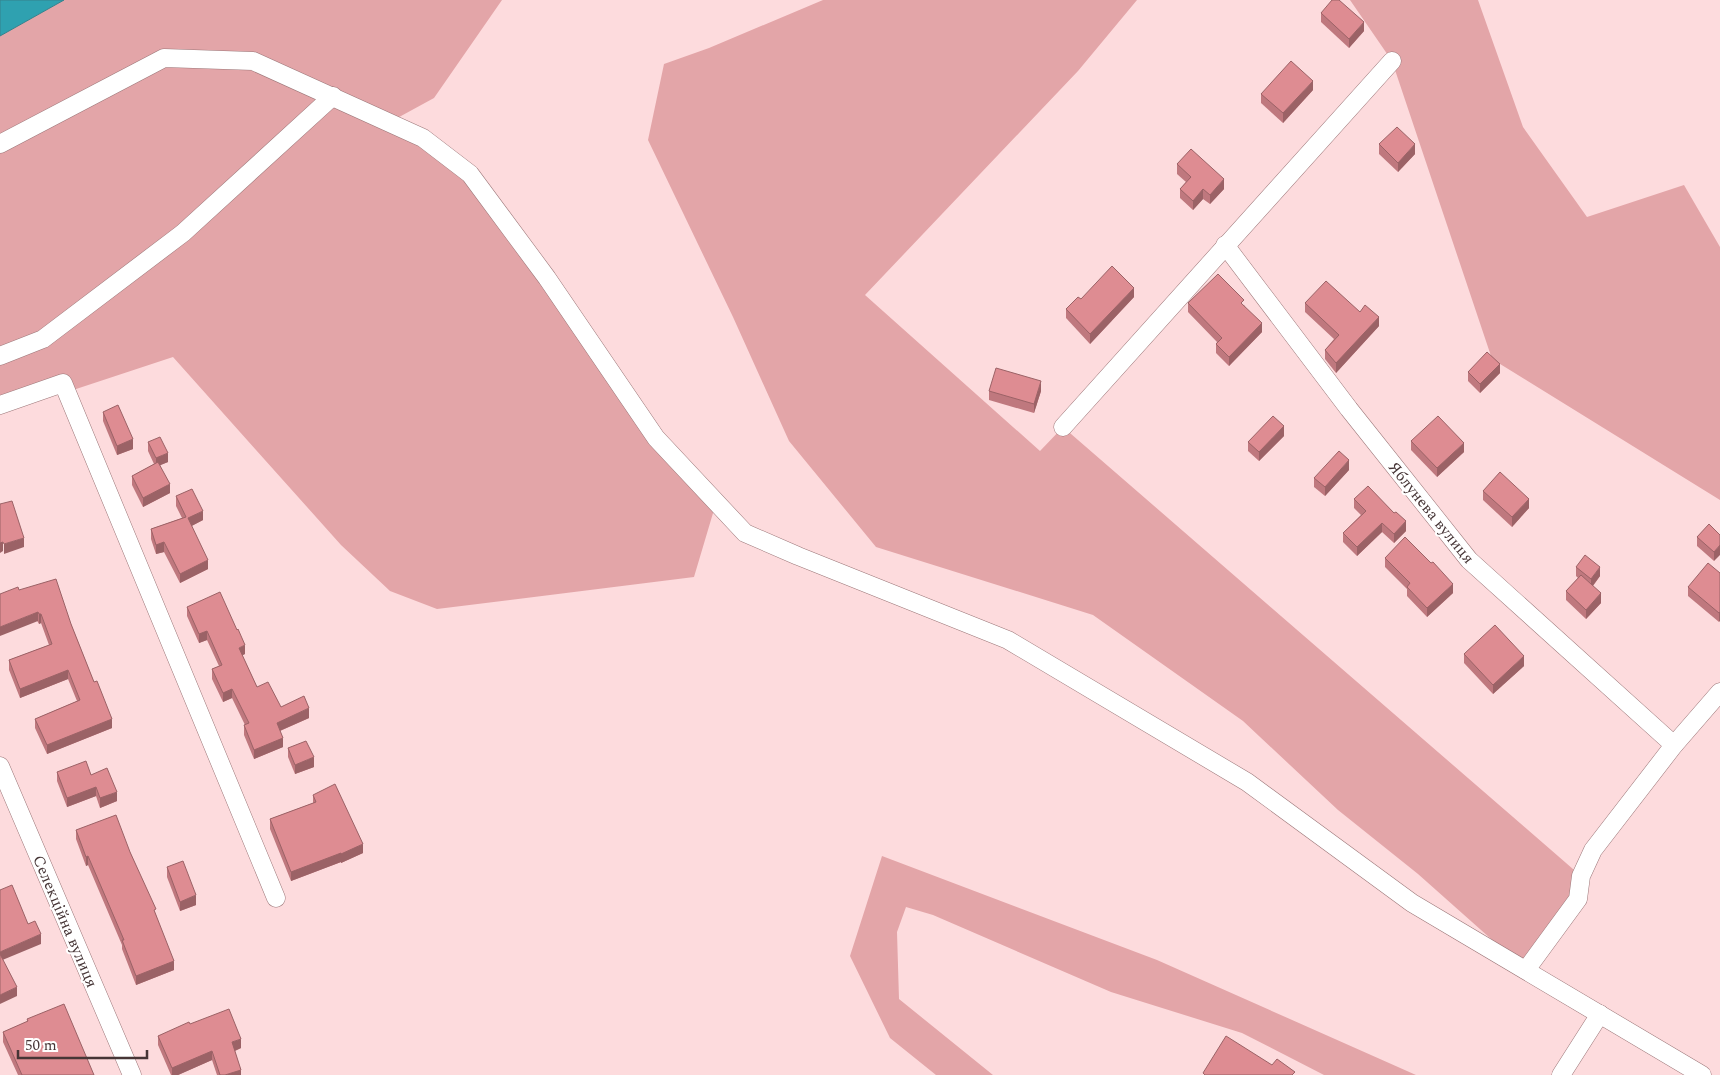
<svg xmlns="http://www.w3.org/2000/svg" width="1720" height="1075" font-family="Spectral,serif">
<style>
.green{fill:#e3a5a8}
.water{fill:#2fa1b0;stroke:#36818b}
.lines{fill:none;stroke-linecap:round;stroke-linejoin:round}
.minor-casing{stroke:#9c7779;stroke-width:19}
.minor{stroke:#fff;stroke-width:18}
.wall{fill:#bf787e}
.shaded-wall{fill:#9b6266}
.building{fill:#de8c92;stroke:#9b6266}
.labels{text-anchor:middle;stroke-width:4;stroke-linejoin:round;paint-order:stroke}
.street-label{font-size:16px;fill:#463536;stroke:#fff}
</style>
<rect width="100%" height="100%" fill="#fddbdd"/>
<!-- green -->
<g class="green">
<path d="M64 0H502L434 98 390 122 470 174 716 503 694 577 437 609 390 591 341 545 173 357 67 392 0 405V36Z"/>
<path d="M823 0H1137L1078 71 865 295 1040 451 1063 427 1581 876 1578 899 1526 970 1418 874 1338 810 1243 721 1093 615 876 547 789 441 733 317 648 140 664 64 709 48Z"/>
<path d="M1350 0H1478L1523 127 1587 217 1684 185 1720 247V500L1492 359 1392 61Z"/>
<path d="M882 856 1157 960 1416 1075H1324L1242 1033 1111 992 933 915 906 907 897 932 899 999 993 1075H936L890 1038 850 956Z"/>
</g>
<!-- water -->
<path class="water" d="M0 0H64L0 36Z"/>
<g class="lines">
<!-- minor casing -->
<g class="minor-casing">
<g id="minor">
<path d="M0 144 164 58 253 61 423 138 470 174 547 278 656 438 745 533 798 556 1008 640 1247 782 1412 903 1702 1075"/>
<path d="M1225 245 1349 409 1469 560 1674 745"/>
<path d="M0 356 43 339 183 233 333 96"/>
<path d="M0 405 63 383 276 898"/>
<path d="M1063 427 1392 61"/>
<path d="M0 766 132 1075"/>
<path d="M1526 970 1578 899 1581 876 1593 850 1674 745 1720 692"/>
<path d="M1561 1075 1600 1014"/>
</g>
</g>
<!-- minor -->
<use href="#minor" class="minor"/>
</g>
<!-- wall -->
<g class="wall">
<path d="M1321 13 1364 31 1349 48 1321 22Z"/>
<path d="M1313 90 1283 123 1261 103V94Z"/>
<path d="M1379 144 1415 154 1398 172 1379 154Z"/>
<path d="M1177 164 1224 189 1210 204 1203 199 1193 210 1180 198V189L1186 182 1177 174Z"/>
<path d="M1134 297 1090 344 1066 318V309L1081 299Z"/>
<path d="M1188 303 1244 305 1262 332 1229 366 1216 353V344L1217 342 1188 312Z"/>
<path d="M1305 303 1360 312 1379 326 1336 373 1325 359V350L1334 339 1305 312Z"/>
<path d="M1468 372 1500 373 1480 393 1468 381Z"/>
<path d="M989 391H1041L1034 413 989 400Z"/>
<path d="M103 412 133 449 117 455 103 421Z"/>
<path d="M1284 436 1259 461 1248 451V442Z"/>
<path d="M1411 441 1464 452 1437 477 1411 450Z"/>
<path d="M148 442 168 462 160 465 170 493 143 507 132 485V476L154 464 148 451Z"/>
<path d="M1349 470 1325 496 1314 487V478Z"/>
<path d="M1483 491 1529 508 1512 527 1483 500Z"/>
<path d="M176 496 203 520 191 526 208 569 180 583 164 552 156 554 151 539V529L182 518 176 506Z"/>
<path d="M1354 499 1406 531 1394 543 1382 532 1357 556 1343 542V533L1361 515 1354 508Z"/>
<path d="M1720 535 1714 561 1697 546V537Z"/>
<path d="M1385 558 1453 593 1427 617 1407 596V589L1385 567Z"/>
<path d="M1576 567 1600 576 1593 586 1601 603 1586 619 1566 600V591L1578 578 1576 576Z"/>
<path d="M1720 573 1719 622 1688 596V587Z"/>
<path d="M19 590 71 624 112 728 47 754 35 728V719L77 701 68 679 20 698 9 670V660L49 645 41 623 39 624Z"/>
<path d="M187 607 245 654 242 655 257 687 281 707 309 718 280 731 283 747 254 759 244 735V725H245L232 698 223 702 212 679V669L219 666 207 640 199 643 187 616Z"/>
<path d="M1464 654 1524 666 1493 694 1464 663Z"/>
<path d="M288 748 314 767 295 774 288 757Z"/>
<path d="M57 772 91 775 117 801 100 808 96 796 67 807 57 781Z"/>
<path d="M313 795 363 853 341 863V862L291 881 270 829V819L313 803Z"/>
<path d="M76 830 130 852 156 915 174 970 136 985 122 949V945L88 865 86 866 76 839Z"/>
<path d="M167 867 196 905 180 911 167 877Z"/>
<path d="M27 1019 94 1075H18L3 1042V1032L27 1022Z"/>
<path d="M190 1024 241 1048 235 1051 241 1075H217L212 1060 178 1075H171L158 1045V1036Z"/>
</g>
<!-- shaded-wall -->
<g class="shaded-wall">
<path d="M1364 22V31L1349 48V39Z"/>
<path d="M1313 81V90L1283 123V113Z"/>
<path d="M1415 144V154L1398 172V163Z"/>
<path d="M1224 179V189L1210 204V195Z"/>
<path d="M1203 189V199L1193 210V201Z"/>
<path d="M1134 288V297L1090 344V334Z"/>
<path d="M1379 317V326L1336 373V363Z"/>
<path d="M1262 323V332L1229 366V357Z"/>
<path d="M1500 364V373L1480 393V384Z"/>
<path d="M1041 381V391L1034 413V404Z"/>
<path d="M1284 426V436L1259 461V452Z"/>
<path d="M133 439V449L117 455V446Z"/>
<path d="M1464 443V452L1437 477V468Z"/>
<path d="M168 453V462L156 467V458Z"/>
<path d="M1349 460V470L1325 496V487Z"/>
<path d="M170 484V493L143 507V498Z"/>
<path d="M1529 499V508L1512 527V517Z"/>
<path d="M203 511V520L188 528V518Z"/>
<path d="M1406 521V531L1394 543V534Z"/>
<path d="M1382 523V532L1357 556V547Z"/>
<path d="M24 538V547L4 554V544Z"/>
<path d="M3 542V551L0 553V543Z"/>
<path d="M164 542V552L156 554V545Z"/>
<path d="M1720 545V555L1714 561V552Z"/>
<path d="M208 560V569L180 583V574Z"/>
<path d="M1600 567V576L1591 588V579Z"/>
<path d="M1453 584V593L1427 617V608Z"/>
<path d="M1601 593V603L1586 619V610Z"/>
<path d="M38 612V621L0 636V627Z"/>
<path d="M1720 612V621L1719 622V613Z"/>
<path d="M39 614H41V623L39 624Z"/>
<path d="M207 631V640L199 643V634Z"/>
<path d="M245 645V654L239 657V648Z"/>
<path d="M1524 656V666L1493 694V685Z"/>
<path d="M68 670V679L20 698V689Z"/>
<path d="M232 689V698L223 702V693Z"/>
<path d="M309 708V718L277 732V723Z"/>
<path d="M112 719V728L47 754V745Z"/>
<path d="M283 738V747L254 759V750Z"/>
<path d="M314 757V767L295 774V765Z"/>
<path d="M96 787V796L67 807V798Z"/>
<path d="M117 792V801L100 808V798Z"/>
<path d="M363 844V853L341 863V854Z"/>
<path d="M341 853V862L291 881V872Z"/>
<path d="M88 856V865L86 866V857Z"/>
<path d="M196 895V905L180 911V902Z"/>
<path d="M41 934V944L0 961V952Z"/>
<path d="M174 961V970L136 985V976Z"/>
<path d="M17 987V996L0 1004V995Z"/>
<path d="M241 1039V1048L232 1052V1042Z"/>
<path d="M212 1051V1060L178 1075H172V1068Z"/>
<path d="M241 1070V1075H225Z"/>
</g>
<!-- building -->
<g class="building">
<path d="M1332 0H1339L1364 22 1349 39 1321 13Z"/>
<path d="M1291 61 1313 81 1283 113 1261 94Z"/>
<path d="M1397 127 1415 144 1398 163 1379 144Z"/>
<path d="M1191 149 1224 179 1210 195 1203 189 1193 201 1180 189 1191 177 1177 164Z"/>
<path d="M1112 266 1134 288 1090 334 1066 309 1078 297 1081 299Z"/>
<path d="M1218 274 1244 300 1241 303 1262 323 1229 357 1216 344 1222 338 1188 303Z"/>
<path d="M1326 281 1360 312 1365 305 1379 317 1336 363 1325 350 1339 335 1305 303Z"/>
<path d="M1487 352 1500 364 1480 384 1468 372Z"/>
<path d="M996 368 1041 381 1034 404 989 391Z"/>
<path d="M118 405 133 439 117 446 103 412Z"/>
<path d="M1273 416 1284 426 1259 452 1248 442Z"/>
<path d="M1438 416 1464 443 1437 468 1411 441Z"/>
<path d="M160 437 168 453 156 458 148 442Z"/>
<path d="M1339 451 1349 460 1325 487 1314 478Z"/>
<path d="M158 462 170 484 143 498 132 476Z"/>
<path d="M1500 472 1529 499 1512 517 1483 491Z"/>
<path d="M1368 486 1394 513 1396 512 1406 521 1394 534 1382 523 1357 547 1343 533 1366 511 1354 499Z"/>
<path d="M192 489 203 511 188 518 208 560 180 574 164 542 156 545 151 529 186 517 176 496Z"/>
<path d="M12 501 24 538 4 544 3 542 0 543V504Z"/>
<path d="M1709 524 1720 535V545L1714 552 1697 537Z"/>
<path d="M1405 537 1431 563 1433 562 1453 584 1427 608 1407 587 1410 583 1385 558Z"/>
<path d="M1585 555 1600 567 1591 579 1576 567Z"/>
<path d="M1708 563 1720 573V612L1719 613 1688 587Z"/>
<path d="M1581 575 1601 593 1586 610 1566 591Z"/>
<path d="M56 579 71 624 94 682 97 681 112 719 47 745 35 719 80 700 68 670 20 689 9 660 52 644 41 614H39L38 612 0 627V594L18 587 19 590Z"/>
<path d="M220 592 237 630 238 629 245 645 239 648 257 687 268 682 281 707 304 696 309 708 277 723 283 738 254 750 244 725 249 723 232 689 223 693 212 669 222 665 207 631 199 634 187 607Z"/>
<path d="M1495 625 1524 656 1493 685 1464 654Z"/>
<path d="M306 741 314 757 295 765 288 748Z"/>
<path d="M86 761 91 775 107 768 117 792 100 798 96 787 67 798 57 772Z"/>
<path d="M335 784 363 844 341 854V853L291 872 270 819 316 802 313 795Z"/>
<path d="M116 815 130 852 156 909 154 910 174 961 136 976 122 940H124L88 856 86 857 76 830Z"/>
<path d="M183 861 196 895 180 902 167 867Z"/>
<path d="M12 885 28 924 35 921 41 934 0 952V890Z"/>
<path d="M0 954 17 987 0 995Z"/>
<path d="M64 1004 94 1075H22L3 1032 28 1021 27 1019Z"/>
<path d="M229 1009 241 1039 232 1042 241 1070 225 1075H220L212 1051 172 1068 158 1036 189 1022 190 1024Z"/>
<path d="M1226 1036 1272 1065 1277 1059 1295 1072 1292 1075H1205L1203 1073Z"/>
</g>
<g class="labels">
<!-- street labels -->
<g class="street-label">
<text transform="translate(1432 512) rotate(51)" y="6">Яблунева вулиця</text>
<text transform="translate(66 921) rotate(67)" y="6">Селекційна вулиця</text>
</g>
</g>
<!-- scale -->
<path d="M18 1050v8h129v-8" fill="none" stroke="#463536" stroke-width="2.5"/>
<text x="25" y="1050" font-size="15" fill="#463536" stroke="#ffffff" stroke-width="4" paint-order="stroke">50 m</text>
</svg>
